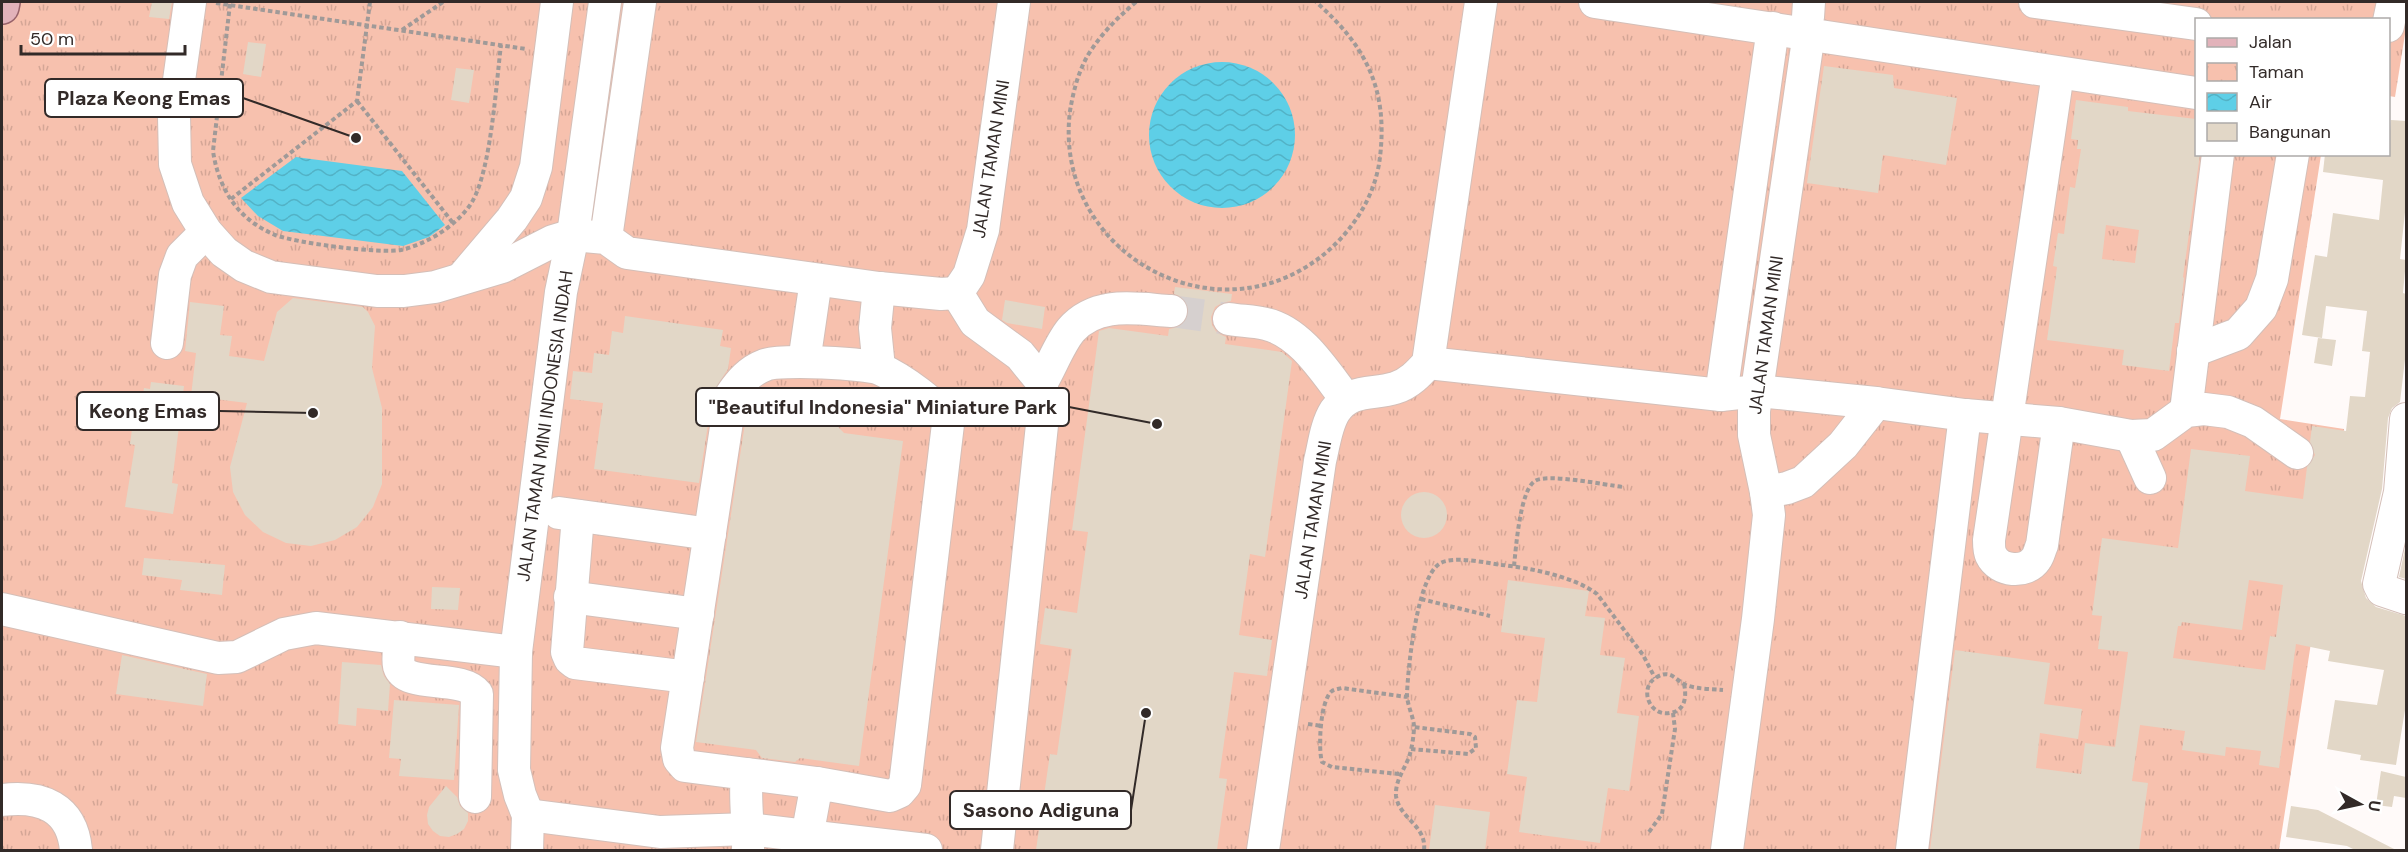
<svg xmlns="http://www.w3.org/2000/svg" width="2408" height="852" font-family="'DM Sans',sans-serif">
<style>
.park{fill:url(#park-tufts)}
.water{fill:url(#water-waves)}
.building{fill:#e2d7c7;fill-rule:evenodd}
.lines{fill:none;stroke-linecap:round;stroke-linejoin:round}
.minor-tunnel{stroke:#d6d0cf;stroke-width:32;stroke-dasharray:32 16;stroke-linecap:butt}
.minor-casing{stroke:#d4bfb8;stroke-width:34}
.major-casing{stroke:#976169;stroke-width:36}
.path{stroke:#a09a98;stroke-width:4;stroke-dasharray:4.5 3;stroke-linecap:butt}
.minor{stroke:#fff;stroke-width:32}
.major{stroke:#e2b2ba;stroke-width:33}
.labels{text-anchor:middle;stroke-width:4.5;stroke-linejoin:round;paint-order:stroke}
.street-label{font-size:18px;fill:#322a28;stroke:#fff}
.leader{fill:none;stroke:#322a28;stroke-width:2}
.callout-dot{fill:#322a28;stroke:#fff;stroke-width:2}
.callout{fill:#fff;stroke:#322a28;stroke-width:2}
.callout-label{font-size:20px;text-anchor:middle;font-weight:bold;fill:#322a28}
</style>
<defs>
<pattern id="park-tufts" width="24" height="20" patternUnits="userSpaceOnUse" patternTransform="scale(1.5)"><rect width="24" height="20" fill="#f7c1ae"/><path d="M3 7l-1-3M5 7V3M7 7l1-3M15 17l-1-3M17 17v-4M19 17l1-3" fill="none" stroke="#d4a696"/></pattern>
<pattern id="water-waves" width="16" height="10" patternUnits="userSpaceOnUse" patternTransform="scale(1.5)"><rect width="16" height="10" fill="#5ecfe7"/><path d="M0 5q4-4 8 0t8 0" fill="none" stroke="#52b2c6"/></pattern>
</defs>
<rect width="100%" height="100%" fill="#fffaf9"/>
<!-- park -->
<path class="park" d="M2 2H2406V28L2395 97 2389 96 2388 20H2196V154L2321 155 2280 419 2344 429 2279 850H2Z"/>
<!-- water -->
<g class="water">
<circle cx="1222" cy="135" r="73"/>
<path d="M296 157 402 171 445 225 429 237 403 246 283 231 258 216 241 198Z"/>
</g>
<!-- building -->
<g class="building">
<path d="M152 2H172L169 19 149 17Z"/>
<path d="M248 42 266 44 261 77 243 74Z"/>
<path d="M1824 66 1893 75 1894 88 1957 98 1946 165 1883 155 1878 193 1807 183Z"/>
<path d="M456 68 474 70 469 103 451 100Z"/>
<path d="M2076 100 2128 107V111L2196 119V154H2200L2183 277 2184 278 2179 323H2175L2169 371 2122 365 2124 350 2047 340 2057 267 2053 266 2058 233 2064 234 2070 187 2075 188 2081 149H2077L2078 140 2071 139ZM2106 225 2139 230 2135 263 2102 259Z"/>
<path d="M2391 120 2406 121V203L2400 259 2406 260 2403 293 2406 294V351L2400 402 2392 408 2388 418 2382 489 2361 581 2366 598 2376 607 2406 616V704L2396 765 2360 760 2361 755 2327 749 2335 700 2377 705 2384 670 2328 661 2330 651 2296 644 2279 768 2259 765 2261 751 2226 747 2225 756 2182 750 2185 731 2140 725 2132 781 2148 783 2139 850H1930L1955 650 2050 663 2044 704 2082 709 2078 739 2040 733 2036 768 2081 774 2085 743 2115 747 2128 652 2098 649 2102 616 2092 615 2102 538 2178 548 2191 449 2250 456 2245 491 2303 499 2307 467 2315 455 2310 442 2312 426 2346 431 2350 396 2365 397 2370 352 2362 351 2367 311 2326 306 2322 338 2302 335 2306 310 2315 255 2327 257 2333 213 2379 220 2383 180 2323 172 2325 154H2388ZM2249 580 2283 585 2276 637 2270 636 2265 670 2173 658 2178 626H2181L2182 622 2242 630Z"/>
<path d="M1175 287 1232 294 1231 301 1222 303 1215 307 1211 317 1212 325 1217 333 1226 337 1225 344 1282 352 1292 361 1265 557 1250 554 1239 635 1272 640 1267 676 1234 672 1219 778 1227 779 1217 850H1036L1050 754 1057 755 1072 649 1040 644 1045 608 1077 613 1088 532 1072 530 1099 331 1109 328 1168 336 1169 329 1179 327 1185 322 1189 313 1187 303 1182 297 1174 294Z"/>
<path d="M293 298 363 307 368 312 375 326 372 368 382 408V484L373 507 357 527 335 540 311 546 286 543 263 532 245 515 233 492 230 467 247 403 191 396 196 353 185 351 190 302 224 306 220 335 232 336 229 356 264 361 277 312Z"/>
<path d="M1005 300 1045 307 1042 329 1007 323 1002 320Z"/>
<path d="M625 316 723 330 720 346 731 348 728 369 713 392 699 483 594 469 603 403 570 399 573 371 592 373 594 353 609 355 612 331 623 333Z"/>
<path d="M2318 338 2336 340 2332 366 2314 363Z"/>
<path d="M151 382 184 386 172 483 178 484 173 514 125 507 135 445 130 444 135 407 141 408 144 388 150 389Z"/>
<path d="M822 410 844 433 903 441 859 766 800 758 795 762 762 758 756 750 696 742 746 417 800 424Z"/>
<circle cx="1424" cy="515" r="23"/>
<path d="M2406 544V579L2399 577Z"/>
<path d="M144 558 225 565 222 595 180 590 182 580 142 575Z"/>
<path d="M1508 580 1589 591 1585 616 1605 618 1600 655 1625 658 1617 713 1639 716 1629 791 1608 788 1600 843 1519 832 1527 777 1507 774 1517 700 1537 702 1545 638 1501 632Z"/>
<path d="M432 587 460 588 458 610 431 609Z"/>
<path d="M122 655 207 674 203 706 116 694Z"/>
<path d="M342 662 381 665 384 676 390 684 388 711 357 708 356 726 338 724Z"/>
<path d="M394 700 459 705 454 780 399 776 401 759 389 758Z"/>
<path d="M2381 771 2406 777V798L2394 796 2392 807 2376 805Z"/>
<path d="M446 786 457 797 460 806 468 813V821L464 829 457 834 449 837 440 836 433 831 428 824 427 815 429 807Z"/>
<path d="M1435 805 1490 812 1485 850H1429Z"/>
<path d="M2291 806 2318 810 2396 850H2355L2347 846 2286 837Z"/>
</g>
<g class="lines">
<!-- minor-tunnel -->
<path class="minor-tunnel" d="M1171 311 1229 319"/>
<!-- minor casing -->
<g class="minor-casing">
<g id="minor">
<path d="M190 2 174 116 175 164 188 203 206 232 224 252 244 266 271 277 377 291H404L435 287 502 267 553 241 573 235 606 238 627 253 879 288 941 294 957 293"/>
<path d="M1595 2 2196 93"/>
<path d="M2035 2 2196 24"/>
<path d="M1808 17 1809 2"/>
<path d="M2388 26 2393 2"/>
<path d="M2058 73 1989 540C1989 545 1989 551 1991 555 1999 572 2026 574 2036 559 2039 555 2040 549 2042 545L2059 423"/>
<path d="M606 238 640 2"/>
<path d="M462 278 512 219 526 198 536 167 557 2"/>
<path d="M879 288 875 328 879 368"/>
<path d="M957 293 975 322 1020 355 1042 382V425L997 850"/>
<path d="M957 293 969 275 983 230 1014 2"/>
<path d="M1229 319C1241 321 1254 321 1266 324 1301 332 1325 372 1346 399"/>
<path d="M167 343 175 275 182 256 206 232"/>
<path d="M2193 351 2238 334 2261 308 2272 279 2293 154"/>
<path d="M804 362 816 280"/>
<path d="M1428 363 1721 395 1758 391 1876 403 1965 415 2059 423 2131 436 2153 435 2186 411 2204 409 2228 412 2253 422 2297 453"/>
<path d="M1042 382C1051 367 1060 343 1071 330 1097 300 1137 309 1171 311"/>
<path d="M1721 395 1773 28"/>
<path d="M2186 411 2218 154"/>
<path d="M2406 419 2400 492 2379 584 2382 590 2406 598"/>
<path d="M2131 436 2150 478"/>
<path d="M1766 492 1787 488 1803 482 1843 445 1876 403"/>
<path d="M559 513 710 534"/>
<path d="M578 516 567 652 570 659 575 663 688 677"/>
<path d="M570 597 698 614"/>
<path d="M2 609 218 658 237 657 284 634 316 628 516 652"/>
<path d="M400 637C400 646 397 658 399 666 406 689 462 674 477 694L475 797"/>
<path d="M747 774 817 783"/>
<path d="M2 800C41 795 72 807 76 850"/>
<path d="M528 815 660 832 749 829 926 850"/>
<path d="M527 850 528 815 520 795 514 770 516 652 561 292 573 235 605 2"/>
<path d="M748 850C749 825 744 799 747 774L685 766 679 759 677 748 731 395C740 382 749 371 765 365 778 359 867 363 880 369 900 378 940 405 948 424L905 785 899 792 890 796 817 783 807 837"/>
<path d="M1263 850 1320 461C1324 445 1326 425 1335 411 1351 388 1372 395 1395 388 1409 384 1419 373 1428 363L1481 2"/>
<path d="M1727 850 1758 619 1769 515 1766 492 1754 435V411L1809 33"/>
<path d="M1912 850 1965 415"/>
</g>
</g>
<!-- major casing -->
<g class="major-casing">
<path id="major" d="M2 7 3 2"/>
</g>
<!-- path -->
<g class="path">
<path d="M1136 2C1117 18 1101 34 1088 55 1078 72 1073 93 1070 111 1052 254 1220 346 1329 250 1356 226 1376 193 1380 157 1388 89 1366 46 1316 2"/>
<path d="M216 3 526 49"/>
<path d="M230 4 213 151C217 179 230 207 255 224 261 228 268 232 275 235 297 243 379 254 401 250 427 244 458 225 472 202 491 170 496 85 501 45"/>
<path d="M402 30 443 2"/>
<path d="M357 101 453 223"/>
<path d="M231 199 357 101 370 2"/>
<path d="M1514 566C1516 548 1520 490 1535 481 1547 473 1606 485 1623 487"/>
<path d="M1421 599 1490 616"/>
<path d="M1684 684C1687 697 1685 711 1670 713 1649 717 1638 687 1657 677 1671 669 1675 680 1686 685 1696 689 1711 689 1723 690"/>
<path d="M1308 724 1322 726"/>
<path d="M1411 749 1468 754 1476 748 1475 737 1470 734 1414 727"/>
<path d="M1399 774 1332 767 1322 762C1318 749 1320 700 1332 691 1335 689 1338 689 1342 688L1407 697"/>
<path d="M1649 832 1662 814 1675 729 1673 713"/>
<path d="M1424 850C1427 826 1399 818 1396 796 1395 781 1404 770 1409 757 1412 748 1414 735 1414 726 1413 715 1407 705 1407 694 1408 667 1417 579 1439 564 1452 555 1487 563 1502 565 1531 568 1575 577 1597 594L1643 655 1655 678"/>
</g>
<!-- minor -->
<use href="#minor" class="minor"/>
<!-- major -->
<use href="#major" class="major"/>
</g>
<g class="labels">
<!-- street labels -->
<g class="street-label">
<text transform="translate(991 159) rotate(-81)" y="6">JALAN TAMAN MINI</text>
<text transform="translate(1766 335) rotate(-82)" y="6">JALAN TAMAN MINI</text>
<text transform="translate(545 426) rotate(-82)" y="6">JALAN TAMAN MINI INDONESIA INDAH</text>
<text transform="translate(1313 520) rotate(-81)" y="6">JALAN TAMAN MINI</text>
</g>
</g>
<!-- callouts -->
<path class="leader" d="M356 138L243 98M1157 424L1069 407M313 413L219 411M1146 713L1131 810"/>
<g class="callout-dot">
<circle cx="356" cy="138" r="6"/>
<circle cx="1157" cy="424" r="6"/>
<circle cx="313" cy="413" r="6"/>
<circle cx="1146" cy="713" r="6"/>
</g>
<g class="callout">
<rect x="45" y="79" width="198" height="38" rx="6"/>
<rect x="696" y="388" width="373" height="38" rx="6"/>
<rect x="77" y="392" width="142" height="38" rx="6"/>
<rect x="950" y="791" width="181" height="38" rx="6"/>
</g>
<g class="callout-label">
<text x="144" y="105">Plaza Keong Emas</text>
<text x="883" y="414">"Beautiful Indonesia" Miniature Park</text>
<text x="148" y="418">Keong Emas</text>
<text x="1041" y="817">Sasono Adiguna</text>
</g>
<!-- border -->
<rect width="2408" height="852" fill="none" stroke="#322a28" stroke-width="6"/>
<!-- legend -->
<rect x="2195" y="18" width="195" height="138" fill="#ffffff" stroke="#adaaa9" stroke-width="1.5"/>
<rect x="2207" y="38" width="30" height="9" fill="#e2b2ba" stroke="#adaaa9" stroke-width="1.5"/>
<text x="2249" y="48" font-size="18" fill="#322a28">Jalan</text>
<rect x="2207" y="63" width="30" height="18" fill="url(#park-tufts)" stroke="#adaaa9" stroke-width="1.5"/>
<text x="2249" y="78" font-size="18" fill="#322a28">Taman</text>
<rect x="2207" y="93" width="30" height="18" fill="url(#water-waves)" stroke="#adaaa9" stroke-width="1.5"/>
<text x="2249" y="108" font-size="18" fill="#322a28">Air</text>
<rect x="2207" y="123" width="30" height="18" fill="#e2d7c7" stroke="#adaaa9" stroke-width="1.5"/>
<text x="2249" y="138" font-size="18" fill="#322a28">Bangunan</text>
<!-- north arrow -->
<g transform="translate(2360 804) rotate(98)" stroke="#ffffff" stroke-width="4.5" paint-order="stroke">
<path d="M0-4.5L10 22L0 15L-10 22Z" fill="#322a28"/>
<text y="-9" font-size="16" font-weight="bold" text-anchor="middle" fill="#322a28">U</text>
</g>
<!-- scale -->
<path d="M21 45v9h164v-9" fill="none" stroke="#322a28" stroke-width="3"/>
<text x="30" y="45" font-size="18" fill="#322a28" stroke="#ffffff" stroke-width="4.5" paint-order="stroke">50 m</text>
</svg>
